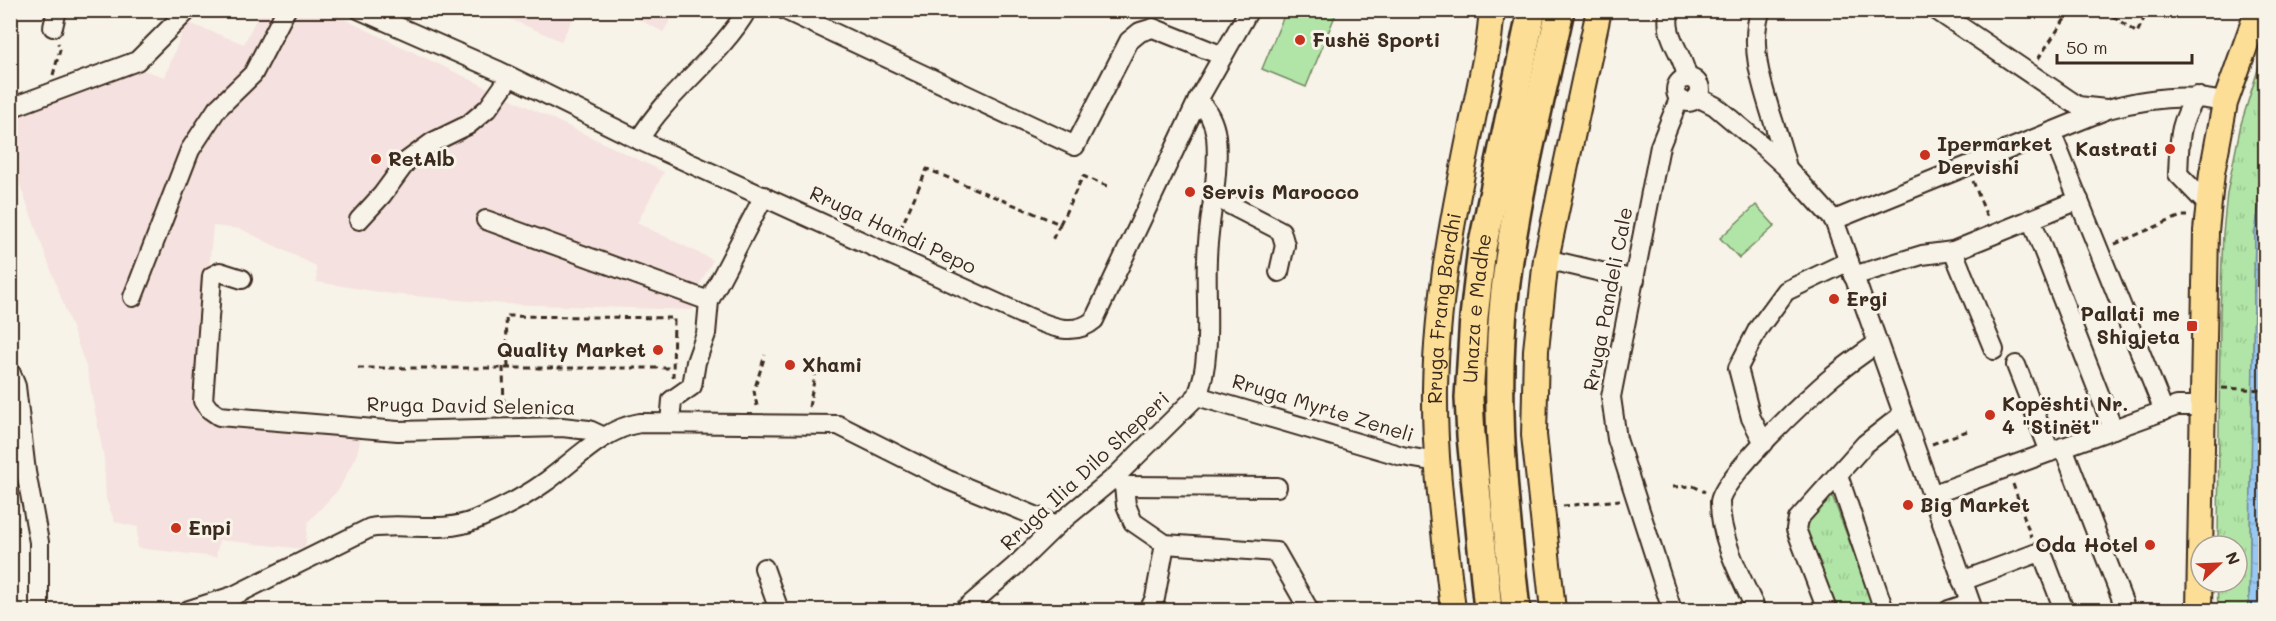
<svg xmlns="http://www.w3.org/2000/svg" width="2276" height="621" font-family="Mali,sans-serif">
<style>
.built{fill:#f5e1df}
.park{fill:url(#park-tufts);stroke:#768862;stroke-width:1.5}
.pitch{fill:#b1e5a7;stroke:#768862;stroke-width:1.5}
.water{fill:url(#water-ripples);stroke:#73899e;stroke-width:1.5}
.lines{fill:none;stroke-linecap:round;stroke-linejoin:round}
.minor-casing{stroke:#3b2a1e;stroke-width:22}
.major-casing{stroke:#3b2a1e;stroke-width:28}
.highway-casing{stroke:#3b2a1e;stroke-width:32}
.path{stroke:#3b2a1e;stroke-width:3;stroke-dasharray:6 4.5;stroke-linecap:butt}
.minor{stroke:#f7f3e8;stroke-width:18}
.major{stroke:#fcde96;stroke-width:24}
.highway{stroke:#fcde96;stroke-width:27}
.poi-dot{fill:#c8321e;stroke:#f7f3e8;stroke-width:2}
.labels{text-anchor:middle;stroke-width:6;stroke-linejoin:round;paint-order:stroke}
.poi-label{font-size:20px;font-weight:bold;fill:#3b2a1e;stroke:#f7f3e8;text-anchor:start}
.street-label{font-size:20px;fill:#3b2a1e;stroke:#f7f3e8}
</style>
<defs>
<pattern id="park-tufts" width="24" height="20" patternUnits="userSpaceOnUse" patternTransform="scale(1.5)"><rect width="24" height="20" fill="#b1e5a7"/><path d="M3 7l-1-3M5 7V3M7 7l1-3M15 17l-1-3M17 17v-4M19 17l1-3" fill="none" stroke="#99c58f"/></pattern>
<pattern id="water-ripples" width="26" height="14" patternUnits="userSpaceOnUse" patternTransform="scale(1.5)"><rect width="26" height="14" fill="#98c9f4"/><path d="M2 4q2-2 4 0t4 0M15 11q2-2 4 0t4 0" fill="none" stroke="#84add1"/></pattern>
</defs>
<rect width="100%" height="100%" fill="#f7f3e8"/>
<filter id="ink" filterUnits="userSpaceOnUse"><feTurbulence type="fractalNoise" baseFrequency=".0167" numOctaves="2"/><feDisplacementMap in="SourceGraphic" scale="12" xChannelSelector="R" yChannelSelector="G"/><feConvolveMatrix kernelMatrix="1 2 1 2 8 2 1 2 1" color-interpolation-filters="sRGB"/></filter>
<g filter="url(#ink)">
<!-- built -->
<g class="built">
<path d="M260 11H327L664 172 637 223 713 260 694 295 693 310 505 304 392 294 317 282 316 266 241 229 213 226 195 408 200 418 297 429 362 432 357 454 339 489 308 522 305 549 219 540 216 557 137 548 138 527 115 522 106 499 104 458 87 369 11 160V118L142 70 165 77 186 22 244 44Z"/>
<path d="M492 11H577L561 41Z"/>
<path d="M623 11H676L663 32Z"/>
</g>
<!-- park -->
<g class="park">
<path d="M2265 47V166L2255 233 2249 610H2218L2217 582H2237V546H2218L2220 314 2223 233 2227 193 2241 124Z"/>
<path d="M1832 495 1875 610H1838L1803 523Z"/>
</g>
<!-- pitch -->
<g class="pitch">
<path d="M1286 11H1337L1306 87 1262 69Z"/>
<path d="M1756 205 1775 226 1739 258 1720 238Z"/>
</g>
<!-- water -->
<path class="water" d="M2265 166 2266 610H2249L2255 233Z"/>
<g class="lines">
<!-- minor casing -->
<g class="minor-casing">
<g id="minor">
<path d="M360 10 499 71 639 140 1021 314C1045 324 1072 339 1094 320L1198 100 1249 10"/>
<path d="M785 10 1075 146 1129 41 1140 32 1153 28 1223 56"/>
<path d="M1670 10C1662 36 1684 53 1687 78"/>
<path d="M1761 10C1743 57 1777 121 1787 168"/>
<path d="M1936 10 2078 106 2106 109"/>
<path d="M53 27 57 10"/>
<circle cx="1688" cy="90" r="12"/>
<path d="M2197 96C2177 126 2180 140 2178 174L2209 206"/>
<path d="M1697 97 1715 106 1764 147 1787 168 1834 220 1973 610"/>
<path d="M10 108 137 61 188 10"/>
<path d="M2051 132 2164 411"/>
<path d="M639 140C667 92 720 57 747 10"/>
<path d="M1213 196 1281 231 1285 245 1279 272"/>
<path d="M2031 219 2113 429"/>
<path d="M359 220 382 195 407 161 433 142 468 125 488 108 510 77"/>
<path d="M486 220 709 301"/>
<path d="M1834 220 2108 109C2145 99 2187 92 2225 103"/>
<path d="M1953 251 1994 350"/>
<path d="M1546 259 1635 280"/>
<path d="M1853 276 1922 255 1953 251 2079 200"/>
<path d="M242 279 220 272 212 276 203 401 209 409 219 416 398 431 562 427 589 430 604 437"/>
<path d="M133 297 190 150 217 109 253 74 286 10"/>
<path d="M2016 365 2050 452"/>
<path d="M10 371 16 386 26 472 39 542V610"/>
<path d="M1197 396 1402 456 1437 462"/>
<path d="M670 423 672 400 692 386 696 362 706 334 709 301 764 196"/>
<path d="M1764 443 1751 418 1738 368 1758 329 1786 291 1849 261"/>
<path d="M2063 447 2126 610"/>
<path d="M1838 475 1884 610"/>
<path d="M1115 477 1124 486 1126 505 1133 522 1165 544 1276 552 1309 610"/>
<path d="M1124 486 1277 487"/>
<path d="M1931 495 2177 406H2203"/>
<path d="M764 568 779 610"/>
<path d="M1962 581 2037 553 2044 558 2064 610"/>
<path d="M189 610 233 596 370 528C404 522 442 534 475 520 499 510 523 498 544 483 574 462 602 429 640 423L838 425 948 480 1057 525"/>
<path d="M964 610 1015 566 1057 525 1115 477 1197 396C1213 359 1205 300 1207 259 1208 219 1220 177 1216 136 1214 122 1208 110 1198 100"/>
<path d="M1149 610 1155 598 1165 544"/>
<path d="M1672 610 1617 439 1611 397 1660 146 1679 99"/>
<path d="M1756 610C1741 577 1720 540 1720 502 1720 480 1811 394 1832 377 1846 365 1861 355 1876 344"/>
<path d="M1827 610 1796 529 1798 519 1865 444 1902 415"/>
<path d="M1949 610 1970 603"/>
</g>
</g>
<!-- major casing -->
<g class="major-casing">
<g id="major">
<path id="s1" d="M1453 610C1445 537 1434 463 1435 389 1437 270 1467 155 1489 39L1492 10"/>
<path d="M1553 610 1534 435 1536 350 1546 259 1599 10"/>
<path d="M2199 610 2206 231 2212 173 2225 103 2258 10"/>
</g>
</g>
<!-- highway casing -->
<g class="highway-casing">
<g id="highway">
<path id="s2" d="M1488 610 1471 436 1469 398 1474 317 1482 248 1532 10"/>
<path d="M1516 610C1506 520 1496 430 1501 338 1507 228 1537 118 1560 10"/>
</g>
</g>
<!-- path -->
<g class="path">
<path d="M1645 10H1649"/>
<path d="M2104 10 2137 33 2148 10"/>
<path d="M2038 59 2071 10"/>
<path d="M53 75 60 50 58 43"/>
<path d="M1973 181 1987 217"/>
<path d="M1060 224 1083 176 1107 186"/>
<path d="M896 239 927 169 1060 224 1052 240"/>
<path d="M2115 244 2181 216H2187"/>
<path d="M503 367 504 411"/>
<path d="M508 367 506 316 674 318 673 377"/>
<path d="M358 368H673"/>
<path d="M2222 388 2266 390"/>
<path d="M757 406 754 391 765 355"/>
<path d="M809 407 817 365"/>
<path d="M1932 444 1967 431"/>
<path d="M2013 484 2031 537"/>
<path d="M1672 487 1693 486 1705 492"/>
<path d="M1563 506 1620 500"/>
</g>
<!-- minor -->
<use href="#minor" class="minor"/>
<!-- major -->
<use href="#major" class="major"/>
<!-- highway -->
<use href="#highway" class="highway"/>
</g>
</g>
<!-- markers -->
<g class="poi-dot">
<circle cx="1300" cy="40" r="6"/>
<circle cx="2170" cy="149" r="6"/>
<circle cx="1925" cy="155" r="6"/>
<circle cx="376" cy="159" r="6"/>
<circle cx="1190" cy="192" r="6"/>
<circle cx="1834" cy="299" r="6"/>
<rect x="2186" y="320" width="12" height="12" rx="3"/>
<circle cx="658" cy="350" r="6"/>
<circle cx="790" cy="365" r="6"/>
<circle cx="1990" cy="415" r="6"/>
<circle cx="1908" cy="505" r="6"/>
<circle cx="176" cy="528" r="6"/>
<circle cx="2150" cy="545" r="6"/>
</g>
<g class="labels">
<!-- poi labels -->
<g class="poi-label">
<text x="1312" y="47">Fushë Sporti</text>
<text x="1937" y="151">Ipermarket<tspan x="1937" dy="23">Dervishi</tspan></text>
<text x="2158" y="156" text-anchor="end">Kastrati</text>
<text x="388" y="166">RetAlb</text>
<text x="1202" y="199">Servis Marocco</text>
<text x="1846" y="306">Ergi</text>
<text x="2180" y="321" text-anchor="end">Pallati me<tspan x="2180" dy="23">Shigjeta</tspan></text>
<text x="646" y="357" text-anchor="end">Quality Market</text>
<text x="802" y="372">Xhami</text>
<text x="2002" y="411">Kopështi Nr.<tspan x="2002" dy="23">4 "Stinët"</tspan></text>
<text x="1920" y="512">Big Market</text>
<text x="188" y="535">Enpi</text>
<text x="2138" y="552" text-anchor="end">Oda Hotel</text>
</g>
<!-- street labels -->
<g class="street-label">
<text transform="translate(893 230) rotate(25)" y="7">Rruga Hamdi Pepo</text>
<text transform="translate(1608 299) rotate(-79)" y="7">Rruga Pandeli Cale</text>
<text dy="7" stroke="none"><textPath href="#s1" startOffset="303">Rruga Frang Bardhi</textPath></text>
<text dy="7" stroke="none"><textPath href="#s2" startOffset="303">Unaza e Madhe</textPath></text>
<text transform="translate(471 406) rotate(1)" y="7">Rruga David Selenica</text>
<text transform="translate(1323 408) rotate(17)" y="7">Rruga Myrte Zeneli</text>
<text transform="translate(1085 471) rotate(-43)" y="7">Rruga Ilia Dilo Sheperi</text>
</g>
</g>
<!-- margin -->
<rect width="2276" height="621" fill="none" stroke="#f7f3e8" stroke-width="36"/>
<rect x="18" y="18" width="2240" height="585" fill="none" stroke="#3b2a1e" stroke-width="2" filter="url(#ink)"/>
<!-- north arrow -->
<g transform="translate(2219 564) rotate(67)"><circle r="28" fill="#f7f3e8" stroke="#aca397" stroke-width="1.5"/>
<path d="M0-4.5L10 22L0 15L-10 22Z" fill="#c8321e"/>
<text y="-9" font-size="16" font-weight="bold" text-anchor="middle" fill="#3b2a1e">N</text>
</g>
<!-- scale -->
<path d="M2057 54v9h135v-9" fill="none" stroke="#3b2a1e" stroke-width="3"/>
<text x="2066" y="54" font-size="18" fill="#3b2a1e" stroke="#f7f3e8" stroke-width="4.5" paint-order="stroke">50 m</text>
</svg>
